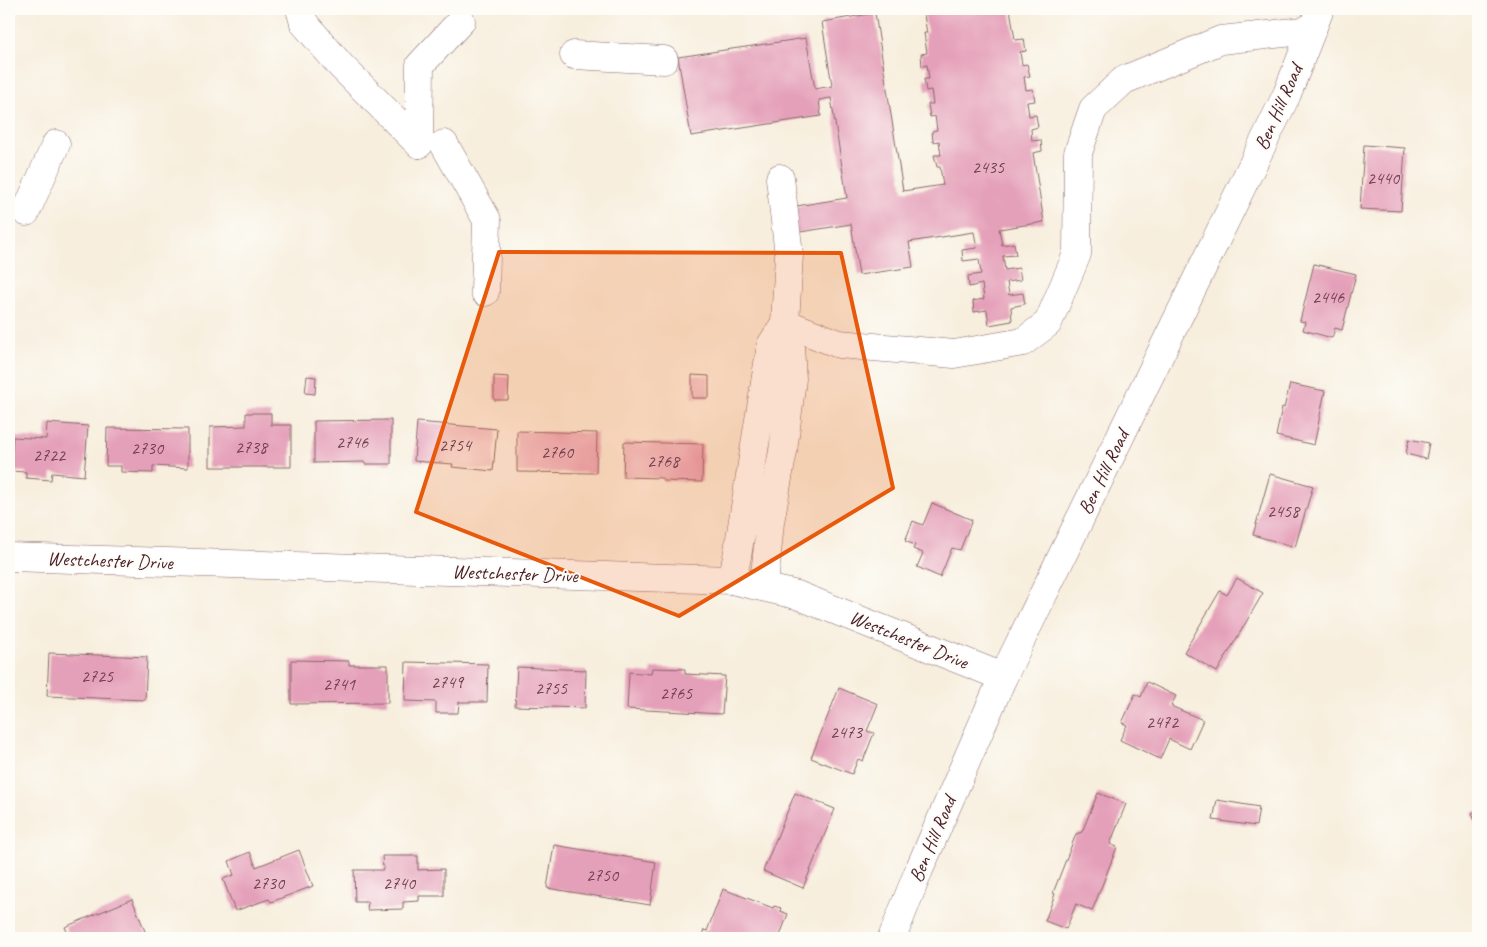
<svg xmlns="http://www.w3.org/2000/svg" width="1487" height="947" font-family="Caveat,sans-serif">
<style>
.building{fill:#e5a0b9}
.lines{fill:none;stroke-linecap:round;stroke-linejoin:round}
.minor-casing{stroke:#876769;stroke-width:29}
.minor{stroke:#fff;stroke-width:28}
.marked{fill:#e8590c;fill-opacity:0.2;stroke:#e8590c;stroke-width:4;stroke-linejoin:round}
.labels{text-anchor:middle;stroke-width:4;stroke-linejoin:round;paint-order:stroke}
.number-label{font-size:18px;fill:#713f4e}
.street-label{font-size:20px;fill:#4a1f2b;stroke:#fdfcf7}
</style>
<rect width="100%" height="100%" fill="#fdfcf7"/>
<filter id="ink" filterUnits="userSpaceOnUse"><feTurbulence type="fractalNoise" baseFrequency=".02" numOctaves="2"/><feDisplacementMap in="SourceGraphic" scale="10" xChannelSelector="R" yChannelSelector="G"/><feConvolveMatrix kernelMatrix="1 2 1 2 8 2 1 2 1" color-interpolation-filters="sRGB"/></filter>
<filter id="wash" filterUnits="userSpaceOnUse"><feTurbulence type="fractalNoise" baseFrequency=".0096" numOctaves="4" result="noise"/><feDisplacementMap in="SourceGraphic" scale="20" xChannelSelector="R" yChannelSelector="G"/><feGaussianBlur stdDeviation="1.12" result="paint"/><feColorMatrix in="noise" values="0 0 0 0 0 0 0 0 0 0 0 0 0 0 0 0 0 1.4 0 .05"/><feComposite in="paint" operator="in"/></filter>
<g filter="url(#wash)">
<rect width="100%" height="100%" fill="#f7eedd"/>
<g id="blocks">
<!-- building -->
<g class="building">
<path d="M923 9H1010L1015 40 1024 39 1026 51 1020 52 1022 65 1027 64 1030 76 1024 77 1026 90 1033 89 1035 101 1027 102 1029 116 1036 115 1038 127 1031 129 1032 141 1041 140 1042 151 1033 153 1044 222 999 229 1002 245 1014 243 1016 255 1003 256 1005 270 1019 268 1021 280 1007 282 1009 295 1023 293 1025 304 1011 307 1012 321 989 325 987 310 974 312 973 301 984 299 982 284 969 287 968 276 981 274 979 259 963 261 962 250 977 248 974 232 909 242 913 267 859 275 851 224 794 233 790 207 847 198 831 98 819 100 821 116 691 136 678 57 806 38 815 89 832 86 822 22 875 13 903 191 943 185 940 167H937L934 155H941L939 141 933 142 932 131 937 130 935 116 930 117 928 104H933L931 90 926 91 924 79H929L927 65 922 66 921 54 927 53 924 33H927Z"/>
<path d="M1364 145 1405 148 1401 211 1360 209Z"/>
<path d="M1314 264 1356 274 1342 330 1335 328 1332 338 1303 330 1305 322 1300 321Z"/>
<path d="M692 375 709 376V398H692Z"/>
<path d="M307 376 316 377 315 394 305 393Z"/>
<path d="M494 376 509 377 508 400H494Z"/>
<path d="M1290 384 1325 391 1314 445 1276 436 1282 407 1284 408Z"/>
<path d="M246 413H271V425H291V467H210V427L246 426Z"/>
<path d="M391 420V464H365L364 462 314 463V421Z"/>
<path d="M417 422 497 429 493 471 452 467 453 464 414 461Z"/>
<path d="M47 423 88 426 84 476 52 473 51 480 26 478V472L10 471 13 437 46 439Z"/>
<path d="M107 428 188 429V468L153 466V473L121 472V466H106Z"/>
<path d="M517 431 597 433 596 473 517 472Z"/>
<path d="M1409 439 1429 443 1426 459 1406 454Z"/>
<path d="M624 442 703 444 702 482 663 481 662 478 623 477Z"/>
<path d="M1270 474 1313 486 1295 547 1253 535Z"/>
<path d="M932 503 972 520 960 550 952 548 940 577 917 567 923 553 913 549 915 545 905 541 913 521 923 525Z"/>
<path d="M1237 578 1263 593 1217 672 1184 652 1220 591 1227 595Z"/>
<path d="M49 653 147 657 145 700 47 696Z"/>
<path d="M291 660 349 661V665H388V703L291 704Z"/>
<path d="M406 662 488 664 487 702H459L458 713H436V702L405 701Z"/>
<path d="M517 667 586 670 585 708 515 706Z"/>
<path d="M652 668 685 669V674L725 676 722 714 627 709 629 672 651 674Z"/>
<path d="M1147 682 1176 696 1171 706 1203 720 1190 749 1169 739 1160 759 1120 740 1127 725 1122 723 1135 694 1141 697Z"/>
<path d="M839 688 878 704 867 731 874 733 863 761 858 759 852 774 811 758Z"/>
<path d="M795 793 835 809 803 888 763 871Z"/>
<path d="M1098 793 1126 804 1110 844 1117 847 1092 911 1076 904 1066 929 1045 921 1055 894 1053 893 1076 834 1082 832Z"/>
<path d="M1217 800 1259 807 1256 826 1213 820Z"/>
<path d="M1478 810V829L1472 813Z"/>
<path d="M554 845 656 862 650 905 547 888Z"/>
<path d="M299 850 313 886 271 902 269 899 235 911 223 879 234 875 229 861 250 852 256 867Z"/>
<path d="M382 856H418V870L444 869V896H419V901L403 902V909L367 910 368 902H355L354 870H383Z"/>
<path d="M723 889 773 908 774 906 781 908 780 911 788 914 779 938H701L704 930 707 931Z"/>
<path d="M132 899 147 936 142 938H70L65 927Z"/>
</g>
</g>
</g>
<g filter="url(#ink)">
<use href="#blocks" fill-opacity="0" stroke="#876769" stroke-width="1"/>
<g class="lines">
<!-- minor casing -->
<g class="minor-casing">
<g id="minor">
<path d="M300 9 304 23 341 66 419 144"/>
<path d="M574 55 664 60"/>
<path d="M419 144 420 65 461 21"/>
<path d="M444 144 487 220 485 292"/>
<path d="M780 178 789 255 785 323 839 344 954 354 1023 342 1048 323 1077 254 1078 153 1093 109 1124 80 1221 40 1312 30"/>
<path d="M26 212 56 144"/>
<path d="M9 557 732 580 797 595 1003 677"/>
<path d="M732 580 737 557 771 345 785 323 790 346 792 379 783 451 770 522 764 587"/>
<path d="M892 938 919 870 1003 677 1287 94 1320 9"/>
</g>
</g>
<!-- minor -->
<use href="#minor" class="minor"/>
</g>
</g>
<!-- marked area -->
<path class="marked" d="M499 252 841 253 893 488 679 616 416 512Z"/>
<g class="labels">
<!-- number labels -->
<g class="number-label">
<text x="988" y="173">2435</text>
<text x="1383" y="184">2440</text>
<text x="1328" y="303">2446</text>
<text x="352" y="448">2746</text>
<text x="455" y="451">2754</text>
<text x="251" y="453">2738</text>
<text x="147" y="454">2730</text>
<text x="557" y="458">2760</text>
<text x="49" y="461">2722</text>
<text x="663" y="467">2768</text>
<text x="1283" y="517">2458</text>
<text x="97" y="682">2725</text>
<text x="447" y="688">2749</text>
<text x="339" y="690">2741</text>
<text x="551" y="694">2755</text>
<text x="676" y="699">2765</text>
<text x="1162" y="728">2472</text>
<text x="846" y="738">2473</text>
<text x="602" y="881">2750</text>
<text x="268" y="889">2730</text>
<text x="399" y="889">2740</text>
</g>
<!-- street labels -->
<g class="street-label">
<text transform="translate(1278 107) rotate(-66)" y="7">Ben Hill Road</text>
<text transform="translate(1103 472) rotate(-64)" y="7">Ben Hill Road</text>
<text transform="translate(110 560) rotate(2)" y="7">Westchester Drive</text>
<text transform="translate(515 573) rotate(2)" y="7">Westchester Drive</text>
<text transform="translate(909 639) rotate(22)" y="7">Westchester Drive</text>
<text transform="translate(932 839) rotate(-67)" y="7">Ben Hill Road</text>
</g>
</g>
<!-- margin -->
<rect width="1487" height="947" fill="none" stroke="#fdfcf7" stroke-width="30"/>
</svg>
